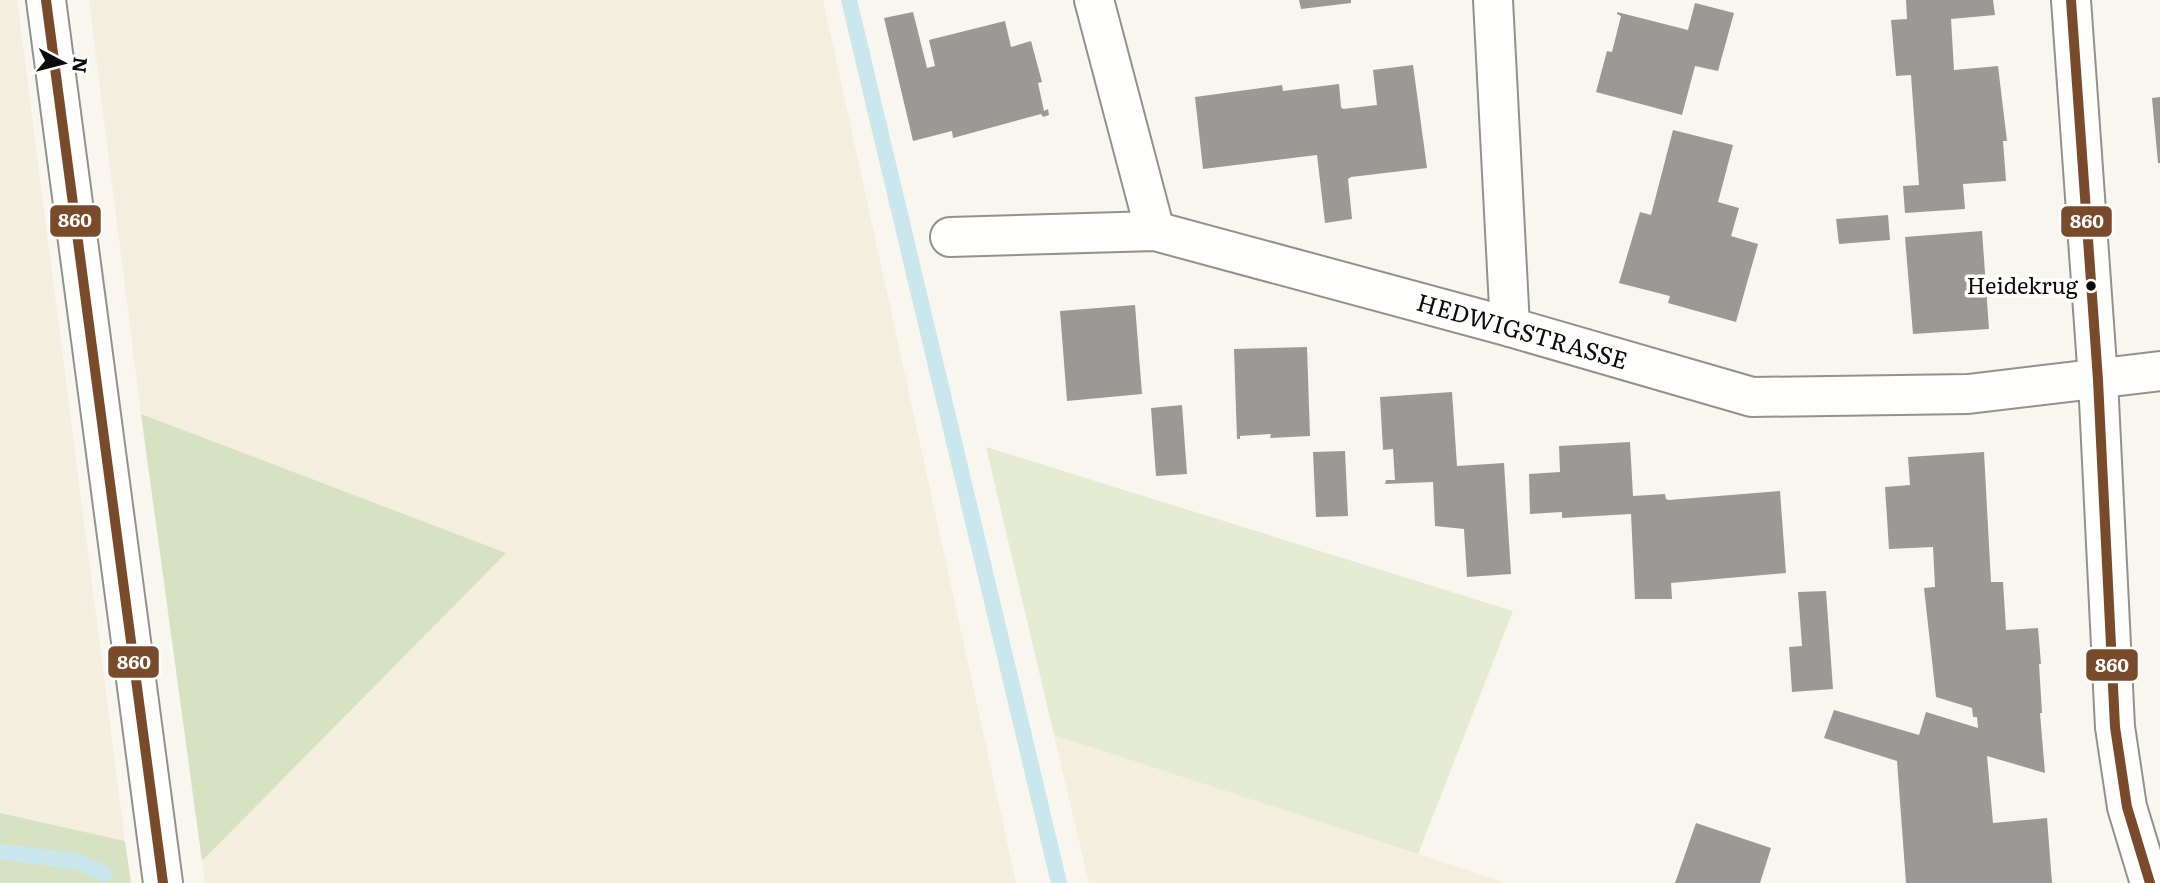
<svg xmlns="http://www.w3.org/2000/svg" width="2160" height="883" font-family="Literata,serif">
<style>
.farmland{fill:#f3eedd}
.green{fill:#e4ebd2}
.forest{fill:#d6e2c1}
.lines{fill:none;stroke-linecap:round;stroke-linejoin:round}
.stream{stroke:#cae7ee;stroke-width:16}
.building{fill:#9b9995}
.minor-casing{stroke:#92918e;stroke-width:42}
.minor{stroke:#fefefd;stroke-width:38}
.bus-1-casing{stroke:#fff;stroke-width:16}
.bus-1{stroke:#7a4b2a;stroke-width:10}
.bus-dot{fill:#0b0b0b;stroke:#fff;stroke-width:2.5}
.labels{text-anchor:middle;stroke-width:7;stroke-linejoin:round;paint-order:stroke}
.bus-label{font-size:22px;fill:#0b0b0b;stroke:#fff;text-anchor:end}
.street-label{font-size:24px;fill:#0b0b0b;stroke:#fff}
.line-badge{stroke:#fff;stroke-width:2.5}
.badge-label{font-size:19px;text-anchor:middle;font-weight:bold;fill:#fff}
</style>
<rect width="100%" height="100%" fill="#f8f6ef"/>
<!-- farmland -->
<g class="farmland">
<path d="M0 0H17L125 841 0 813Z"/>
<path d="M89 0H823L1016 883H205L202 861 505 553 141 414Z"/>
<path d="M1054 735 1418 854 1507 883H1089Z"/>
</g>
<!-- green -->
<path class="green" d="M986 447 1513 611 1418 854 1054 735Z"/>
<!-- forest -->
<g class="forest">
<path d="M141 414 506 553 202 861Z"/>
<path d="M0 813 125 841 131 883H0Z"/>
</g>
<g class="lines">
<!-- stream -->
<g class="stream">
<path d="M849 0 1059 883"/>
<path d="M0 852 76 861 105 874"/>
</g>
</g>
<!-- building -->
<g class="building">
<path d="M1299 0H1351V3L1301 9Z"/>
<path d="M1906 0H1993L1995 15 1951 19 1954 70 1998 66 2007 141H2003L2006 181 1963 184 1965 209 1905 213 1903 186 1919 185 1911 75 1896 76 1891 20 1907 19Z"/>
<path d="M1695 3 1734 13 1718 71 1695 66 1682 115 1596 92 1607 51 1612 52 1621 16 1617 14V12L1688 30Z"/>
<path d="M913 12 927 68 935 66 929 40 1005 21 1011 47 1031 41 1042 82 1038 83 1044 111 1048 109 1049 115 1043 117 1041 114 953 138 952 131 913 141 884 18Z"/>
<path d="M1413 65 1427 168 1351 177 1348 179 1352 219 1325 223 1317 155 1203 169 1195 97 1282 85 1283 91 1339 84 1341 107 1343 109 1377 105 1373 70Z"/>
<path d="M2160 97V163H2158L2152 98Z"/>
<path d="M1673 130 1733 145 1718 202 1739 208 1731 236 1758 244 1736 322 1668 303 1670 296 1619 283 1640 212 1651 215Z"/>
<path d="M1888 215 1890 240 1839 244 1836 219Z"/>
<path d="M1982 231 1989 329 1913 334 1905 237Z"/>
<path d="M1135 305 1142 394 1067 401 1060 311Z"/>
<path d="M1307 347 1310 436 1270 438 1271 434 1240 436V439H1237L1234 349Z"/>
<path d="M1452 392 1457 466 1504 463 1511 574 1467 577 1464 529 1435 526 1433 482 1385 484 1386 480H1395L1393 449 1383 450 1380 397Z"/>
<path d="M1182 405 1187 474 1156 476 1151 408Z"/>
<path d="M1630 442 1633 496 1665 494 1666 499 1669 500 1780 491 1786 573 1671 583 1672 599H1635L1631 514 1562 518V512L1530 514 1529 474 1560 472 1559 446Z"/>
<path d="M1345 451 1348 516 1316 517 1313 452Z"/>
<path d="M1984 452 1991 582H2003L2006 630 2038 628 2041 664H2039L2042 713H2040L2045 773 1987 756 1993 823 2047 818 2052 883H1906L1897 761 1824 738 1834 710 1919 735 1926 712 1978 728 1977 717H1973L1972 708 1936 697 1924 588 1935 587 1933 547 1889 549 1885 487 1910 485 1908 457Z"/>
<path d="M1826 591 1833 689 1792 692 1789 647 1802 646 1798 592Z"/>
<path d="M1696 823 1771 848 1760 883H1675Z"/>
</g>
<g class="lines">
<!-- minor casing -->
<g class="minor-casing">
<g id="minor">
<path d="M46 0 163 883"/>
<path d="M1094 0 1155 231"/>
<path d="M1493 0 1510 327"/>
<path d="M2071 0 2098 380 2115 727 2127 807 2150 883"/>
<path d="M950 237 1155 231 1510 327 1752 397 1968 394 2160 371"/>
</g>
</g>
<!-- minor -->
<use href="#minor" class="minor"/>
<!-- bus-1 casing -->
<g class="bus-1-casing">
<g id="bus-1">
<path d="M46 0 163 883"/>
<path d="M2071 0 2098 380 2115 727 2127 807 2150 883"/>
</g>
</g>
<!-- bus-1 -->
<use href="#bus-1" class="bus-1"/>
</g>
<!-- markers -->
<circle class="bus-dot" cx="2091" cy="286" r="6"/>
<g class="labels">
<!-- bus labels -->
<g class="bus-label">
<text x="2078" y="294">Heidekrug</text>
</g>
<!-- street labels -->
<g class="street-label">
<text transform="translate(1522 332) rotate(16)" y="8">HEDWIGSTRASSE</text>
</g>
</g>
<g class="line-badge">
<rect x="49" y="204" width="53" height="34" rx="7" fill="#7a4b2a"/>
<rect x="2060" y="205" width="53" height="33" rx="7" fill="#7a4b2a"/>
<rect x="107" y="645" width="53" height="34" rx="7" fill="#7a4b2a"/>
<rect x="2085" y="648" width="54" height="34" rx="7" fill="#7a4b2a"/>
</g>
<g class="badge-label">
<text x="75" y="227">860</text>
<text x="2087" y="228">860</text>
<text x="134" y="669">860</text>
<text x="2112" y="672">860</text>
</g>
<!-- north arrow -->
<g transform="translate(63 63) rotate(97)" stroke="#ffffff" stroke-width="5" paint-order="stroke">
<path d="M0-5L12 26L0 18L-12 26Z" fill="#0b0b0b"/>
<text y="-10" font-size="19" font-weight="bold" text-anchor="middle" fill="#0b0b0b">N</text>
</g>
</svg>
